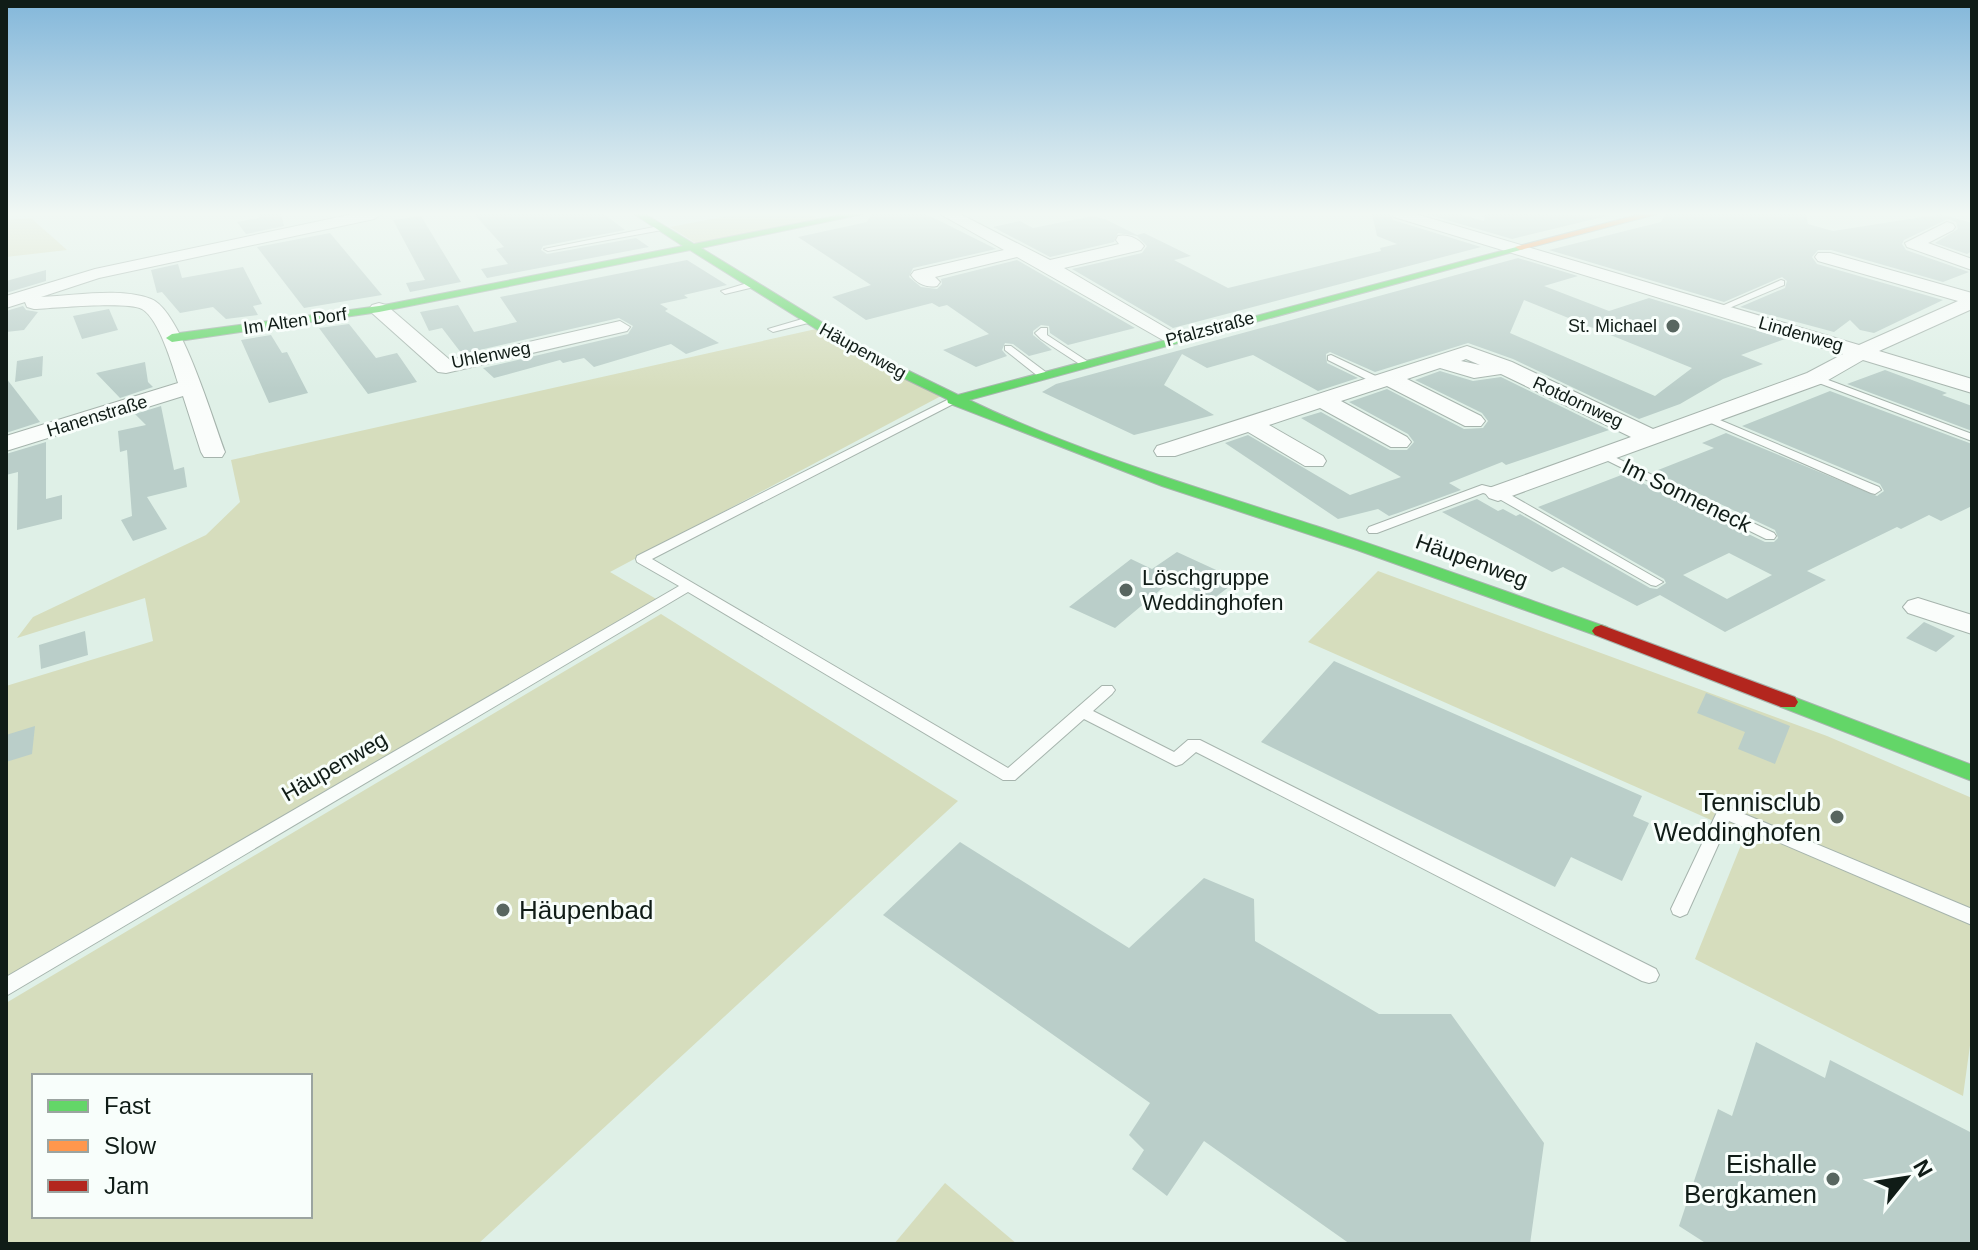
<svg xmlns="http://www.w3.org/2000/svg" width="1978" height="1250" font-family="Helvetica,sans-serif">
<style>
.green{fill:#d6ddbd;fill-rule:evenodd}
.building{fill:#bacec9;fill-rule:evenodd}
.lines{fill:none;stroke-linecap:round;stroke-linejoin:round}
.lane-casing{stroke:#a6b4ad;stroke-width:2}
.street-casing{stroke:#a6b4ad;stroke-width:2}
.fast-casing{stroke:#a6b4ad;stroke-width:2}
.slow-casing{stroke:#a6b4ad;stroke-width:2}
.jam-casing{stroke:#a6b4ad;stroke-width:2}
.lane{fill:#fafdfb;fill-rule:evenodd}
.street{fill:#fafdfb;fill-rule:evenodd}
.fast{fill:#63d668;fill-rule:evenodd}
.slow{fill:#ff974d;fill-rule:evenodd}
.jam{fill:#b3261e;fill-rule:evenodd}
.poi-dot{fill:#586660;stroke:#f8fefb;stroke-width:3}
.labels{text-anchor:middle;stroke-width:6;stroke-linejoin:round;paint-order:stroke}
.far-street-label{font-size:18px;fill:#101c17;stroke:#f8fefb}
.far-poi-label{font-size:18px;fill:#101c17;stroke:#f8fefb;text-anchor:end}
.street-label{font-size:22px;fill:#101c17;stroke:#f8fefb}
.poi-label{font-size:22px;fill:#101c17;stroke:#f8fefb;text-anchor:start}
.near-poi-label{font-size:26px;fill:#101c17;stroke:#f8fefb;text-anchor:end}
</style>
<rect width="100%" height="100%" fill="#dff0e7"/>
<!-- green -->
<g class="green">
<path d="M737 214H810L819 219 697 244 670 227Z"/>
<path d="M31 218 67 250 6 257V220Z"/>
<path d="M825 327 941 396 610 572 658 600 6 978V686L153 641 145 598 17 638 33 617 206 535 240 502 231 460Z"/>
<path d="M1378 571 1827 736 1972 798V1031L1963 1096 1695 959 1745 835 1308 642Z"/>
<path d="M661 614 958 801 478 1244H6V1003ZM34 1076H310V1216H34Z"/>
<path d="M945 1183 1017 1244H894Z"/>
</g>
<!-- building -->
<g class="building">
<path d="M258 214H281L284 226 246 234 237 222 259 218Z"/>
<path d="M474 214H604L625 230 543 246 541 250 547 254 636 238 649 247 487 278 481 269 508 264 496 249 504 247Z"/>
<path d="M872 214H926L996 249 913 268 909 277 921 287 937 289 942 284 941 279 1017 260 1135 328 1068 345 1050 333 1049 326 1041 325 1033 331V335L1052 350 1029 356 1013 344 1005 343 1002 350 1007 356 976 367 943 350 989 334 947 305 939 307 932 303 866 320 832 297 871 285 798 237 867 222Z"/>
<path d="M1372 214H1389L1393 220 1481 247 1173 328 1072 269 1142 253 1147 246 1137 236 1118 233 1114 242 1050 257 993 227 1020 221 1033 228 1093 216 1105 219 1137 235 1144 233 1191 256 1174 260 1228 288 1381 251 1380 248 1397 244 1377 236Z"/>
<path d="M1426 214H1460L1484 221 1485 214 1611 215 1512 239Z"/>
<path d="M1666 214H1806L1808 224 1833 231 1941 214 1972 223V251L1967 254 1935 243 1958 229 1956 222 1948 219 1904 240 1902 244 1906 250 1969 272 1943 282 1831 250H1818L1812 257 1817 264 1943 300 1874 333 1860 330 1850 320 1834 332 1740 307 1785 288 1787 281 1782 277 1724 302 1549 250 1661 222Z"/>
<path d="M421 216 461 282 410 292 406 283 425 280 393 220Z"/>
<path d="M330 233 382 295 304 308 257 247Z"/>
<path d="M1518 258 1578 276 1544 286 1609 311 1649 298 1785 339 1741 355 1763 364 1723 379 1680 404 1639 419 1513 359 1468 343 1375 372 1330 352 1326 354 1327 363 1358 378 1318 391 1253 355 1207 368 1182 354 1164 385 1214 415 1134 435 1042 392 1056 384ZM1524 300 1692 368 1655 396 1510 333Z"/>
<path d="M687 260 727 285 684 295 688 298 660 304 668 309 665 311 719 343 686 354 671 344 594 367 584 358 563 363 560 360 494 378 483 368 628 334 633 326 619 318 462 354 442 328 429 331 420 312 458 305 474 332 517 322 500 297Z"/>
<path d="M178 264 182 278 243 267 262 304 253 306 258 315 226 319 213 307 180 313 162 292 157 293 151 270Z"/>
<path d="M46 270V281L6 293V281Z"/>
<path d="M23 306 26 310 38 312 24 330 6 332V311Z"/>
<path d="M109 309 118 330 82 339 73 316Z"/>
<path d="M349 324 376 358 397 353 417 382 368 394 319 328Z"/>
<path d="M271 335 282 353 287 352 308 393 269 403 241 340Z"/>
<path d="M43 356 42 376 15 382 17 361Z"/>
<path d="M145 362 148 382 153 387 120 398 96 373Z"/>
<path d="M1885 370 1947 393 1942 395 1972 406V431L1847 384Z"/>
<path d="M1440 371 1473 381 1501 377 1609 430 1506 465 1502 462 1449 483 1461 490 1398 513 1389 516 1378 509 1338 519 1225 443 1248 435 1350 495 1401 477 1301 418 1321 412 1390 450H1407L1414 442 1408 434 1349 402 1387 389 1464 429 1483 428 1488 421 1482 413 1415 380Z"/>
<path d="M6 378 40 422 6 433Z"/>
<path d="M1830 391 1972 444V506L1941 521 1929 515 1901 529 1897 527 1807 571 1826 580 1725 632 1660 595 1637 606 1563 567 1552 572 1442 512 1477 499 1498 511 1503 509 1516 516 1520 514 1650 588 1657 589 1666 583 1664 579 1538 507 1624 474 1765 542H1774L1778 538 1775 530 1653 472 1714 448 1702 443 1726 433 1877 496 1884 491 1880 484 1742 426ZM1729 553 1772 575 1727 599 1683 575Z"/>
<path d="M161 406 174 470 184 467 187 487 147 497 167 529 133 541 121 520 132 516 127 450 120 452 118 431 146 425 135 414Z"/>
<path d="M46 442V499L62 495V519L17 530 18 472 6 475V454Z"/>
<path d="M1177 552 1238 580 1213 599 1172 580 1115 628 1069 607 1131 559 1152 569Z"/>
<path d="M1924 622 1955 636 1936 652 1906 638Z"/>
<path d="M85 631 88 655 41 669 39 645Z"/>
<path d="M1334 661 1642 796 1633 816 1649 823 1622 881 1571 857 1555 887 1261 742Z"/>
<path d="M1706 693 1790 726 1775 764 1738 749 1745 732 1697 713Z"/>
<path d="M35 726 32 754 6 762V735Z"/>
<path d="M960 842 1129 948 1204 878 1254 899 1255 941 1379 1014H1451L1544 1143 1530 1244H1350L1204 1141 1167 1196 1132 1169 1144 1150 1129 1135 1150 1103 883 915Z"/>
<path d="M1756 1042 1825 1078 1830 1060 1972 1133V1244H1707L1679 1226 1718 1109 1732 1116Z"/>
</g>
<g class="lines">
<!-- lane casing -->
<g class="lane-casing">
<g id="lane">
<path d="M659 226H662V230L548 251 544 249Z"/>
<path d="M1781 280 1784 281V285L1722 311 1715 309Z"/>
<path d="M751 282 755 285 754 287 725 294 721 291Z"/>
<path d="M809 317 814 320 812 322 773 332 768 329Z"/>
<path d="M1041 328H1047V335L1087 361V365H1081L1041 339 1035 333Z"/>
<path d="M1005 346H1011L1047 373V377H1039L1005 350Z"/>
<path d="M1331 355 1382 379 1383 381 1374 383 1328 360V356Z"/>
<path d="M1815 375 1972 434V441L1811 380V376Z"/>
<path d="M953 397 958 400 957 402 652 559 1008 768 1102 686H1112L1115 690 1112 694 1093 711 1174 752 1188 740H1200L1656 969 1659 975 1656 981 1649 983 1642 981 1196 752 1182 764 1176 766 1084 719 1015 780H1003L688 592 6 996V977L679 586 637 562 636 559 637 556Z"/>
<path d="M1708 415 1879 487 1881 490 1875 494 1871 493 1704 420 1703 418Z"/>
<path d="M1604 452 1774 533 1776 536 1774 539H1766L1600 457V453Z"/>
<path d="M1482 485 1502 490 1663 582 1656 586 1651 585 1494 496 1483 493 1377 533H1369L1367 530 1369 527Z"/>
<path d="M1725 806 1972 909V925L1729 821 1687 914 1680 917 1673 914 1671 909 1717 812 1719 808Z"/>
</g>
</g>
<!-- street casing -->
<g class="street-casing">
<g id="street">
<path d="M353 214H382L374 219 99 278 41 297C75 296 119 287 151 299 181 310 213 421 225 452L222 457H204L201 452 183 396 6 451V436L178 383C172 364 159 319 142 309 127 301 55 308 34 309L27 307 25 302 6 308V296L95 269Z"/>
<path d="M940 214H960L1050 260 1119 244 1116 240 1118 236C1127 234 1138 238 1144 246L1141 250 1064 268 1185 339 1182 343H1168L1017 257 935 277 940 282 937 286C927 288 917 284 911 275L914 271 1004 250Z"/>
<path d="M1392 214H1416L1859 345 1958 301 1818 261 1815 257 1818 253H1830L1972 293V309L1879 351 1972 379V393L1863 360 1823 383 1498 501 1489 498 1485 493 1489 488 1631 437 1501 374 1474 378 1440 368 1407 379 1481 416 1485 421 1481 426H1465L1387 386 1341 401 1407 437 1411 442 1407 447H1391L1320 408 1269 425 1323 456 1326 461 1323 466H1305L1248 432 1175 456H1157L1154 451 1157 446 1467 346 1512 362 1653 429 1807 373 1843 354 1394 217ZM1466 359 1480 365 1461 361Z"/>
<path d="M1947 222 1953 224 1955 227 1953 230 1928 243 1972 259V270L1907 247 1905 243Z"/>
<path d="M379 303 386 305 450 360 620 321 630 327 627 331 446 373 438 372 372 313 369 309 372 305Z"/>
<path d="M1918 598 1972 615V634L1908 613 1903 607 1908 601Z"/>
</g>
</g>
<!-- fast casing -->
<g class="fast-casing">
<g id="fast">
<path d="M634 214H645L694 244 845 214H863L701 248 872 353 958 395 1524 245V249L969 400C1079 453 1199 488 1316 526 1413 558 1510 593 1607 627L1610 631 1607 635H1595L1357 550 1162 486 948 403 947 399 864 359 690 250 379 312 172 342 166 338 172 334 379 306 683 246Z"/>
<path d="M1788 695 1972 765V781L1781 707 1778 702 1781 697Z"/>
</g>
</g>
<!-- slow casing -->
<g class="slow-casing">
<path id="slow" d="M1641 214H1657L1520 250 1515 247Z"/>
</g>
<!-- jam casing -->
<g class="jam-casing">
<path id="jam" d="M1601 625 1795 697 1798 702 1795 707H1781L1595 635 1592 631 1595 627Z"/>
</g>
<!-- lane -->
<use href="#lane" class="lane"/>
<!-- street -->
<use href="#street" class="street"/>
<!-- fast -->
<use href="#fast" class="fast"/>
<!-- slow -->
<use href="#slow" class="slow"/>
<!-- jam -->
<use href="#jam" class="jam"/>
</g>
<!-- sky -->
<linearGradient id="sky" x2="0" y2="1"><stop stop-color="#83b7da"/><stop offset="0.55" stop-color="#f1f8f4"/><stop offset="1" stop-color="#f1f8f4" stop-opacity="0"/></linearGradient>
<rect width="1978" height="389" fill="url(#sky)"/>
<!-- markers -->
<g class="poi-dot">
<circle cx="1673" cy="326" r="8"/>
<circle cx="1126" cy="590" r="8"/>
<circle cx="1837" cy="817" r="8"/>
<circle cx="503" cy="910" r="8"/>
<circle cx="1833" cy="1179" r="8"/>
</g>
<g class="labels">
<!-- far-street labels -->
<g class="far-street-label">
<text transform="translate(295 321) rotate(-8)" y="6">Im Alten Dorf</text>
<text transform="translate(1210 329) rotate(-15)" y="6">Pfalzstraße</text>
<text transform="translate(1801 334) rotate(16)" y="6">Lindenweg</text>
<text transform="translate(863 351) rotate(29)" y="6">Häupenweg</text>
<text transform="translate(491 355) rotate(-11)" y="6">Uhlenweg</text>
<text transform="translate(1578 402) rotate(25)" y="6">Rotdornweg</text>
<text transform="translate(97 416) rotate(-17)" y="6">Hanenstraße</text>
</g>
<!-- far-poi labels -->
<g class="far-poi-label">
<text x="1657" y="332">St. Michael</text>
</g>
<!-- street labels -->
<g class="street-label">
<text transform="translate(1687 495) rotate(26)" y="8">Im Sonneneck</text>
<text transform="translate(1472 560) rotate(20)" y="8">Häupenweg</text>
<text transform="translate(334 766) rotate(-30)" y="8">Häupenweg</text>
</g>
<!-- poi labels -->
<g class="poi-label">
<text x="1142" y="585">Löschgruppe<tspan x="1142" dy="25">Weddinghofen</tspan></text>
</g>
<!-- near-poi labels -->
<g class="near-poi-label">
<text x="1821" y="811">Tennisclub<tspan x="1821" dy="30">Weddinghofen</tspan></text>
<text x="519" y="919" text-anchor="start">Häupenbad</text>
<text x="1817" y="1173">Eishalle<tspan x="1817" dy="30">Bergkamen</tspan></text>
</g>
</g>
<!-- border -->
<rect width="1978" height="1250" fill="none" stroke="#101c17" stroke-width="16"/>
<!-- legend -->
<rect x="32" y="1074" width="280" height="144" fill="#f8fefb" stroke="#9ba4a0" stroke-width="2"/>
<rect x="48" y="1100" width="40" height="12" fill="#63d668" stroke="#9ba4a0" stroke-width="2"/>
<text x="104" y="1114" font-size="24" fill="#101c17">Fast</text>
<rect x="48" y="1140" width="40" height="12" fill="#ff974d" stroke="#9ba4a0" stroke-width="2"/>
<text x="104" y="1154" font-size="24" fill="#101c17">Slow</text>
<rect x="48" y="1180" width="40" height="12" fill="#b3261e" stroke="#9ba4a0" stroke-width="2"/>
<text x="104" y="1194" font-size="24" fill="#101c17">Jam</text>
<!-- north arrow -->
<g transform="translate(1906 1178) rotate(60)" stroke="#f8fefb" stroke-width="6" paint-order="stroke">
<path d="M0-6L14 30L0 20L-14 30Z" fill="#101c17"/>
<text y="-12" font-size="22" font-weight="bold" text-anchor="middle" fill="#101c17">N</text>
</g>
</svg>
